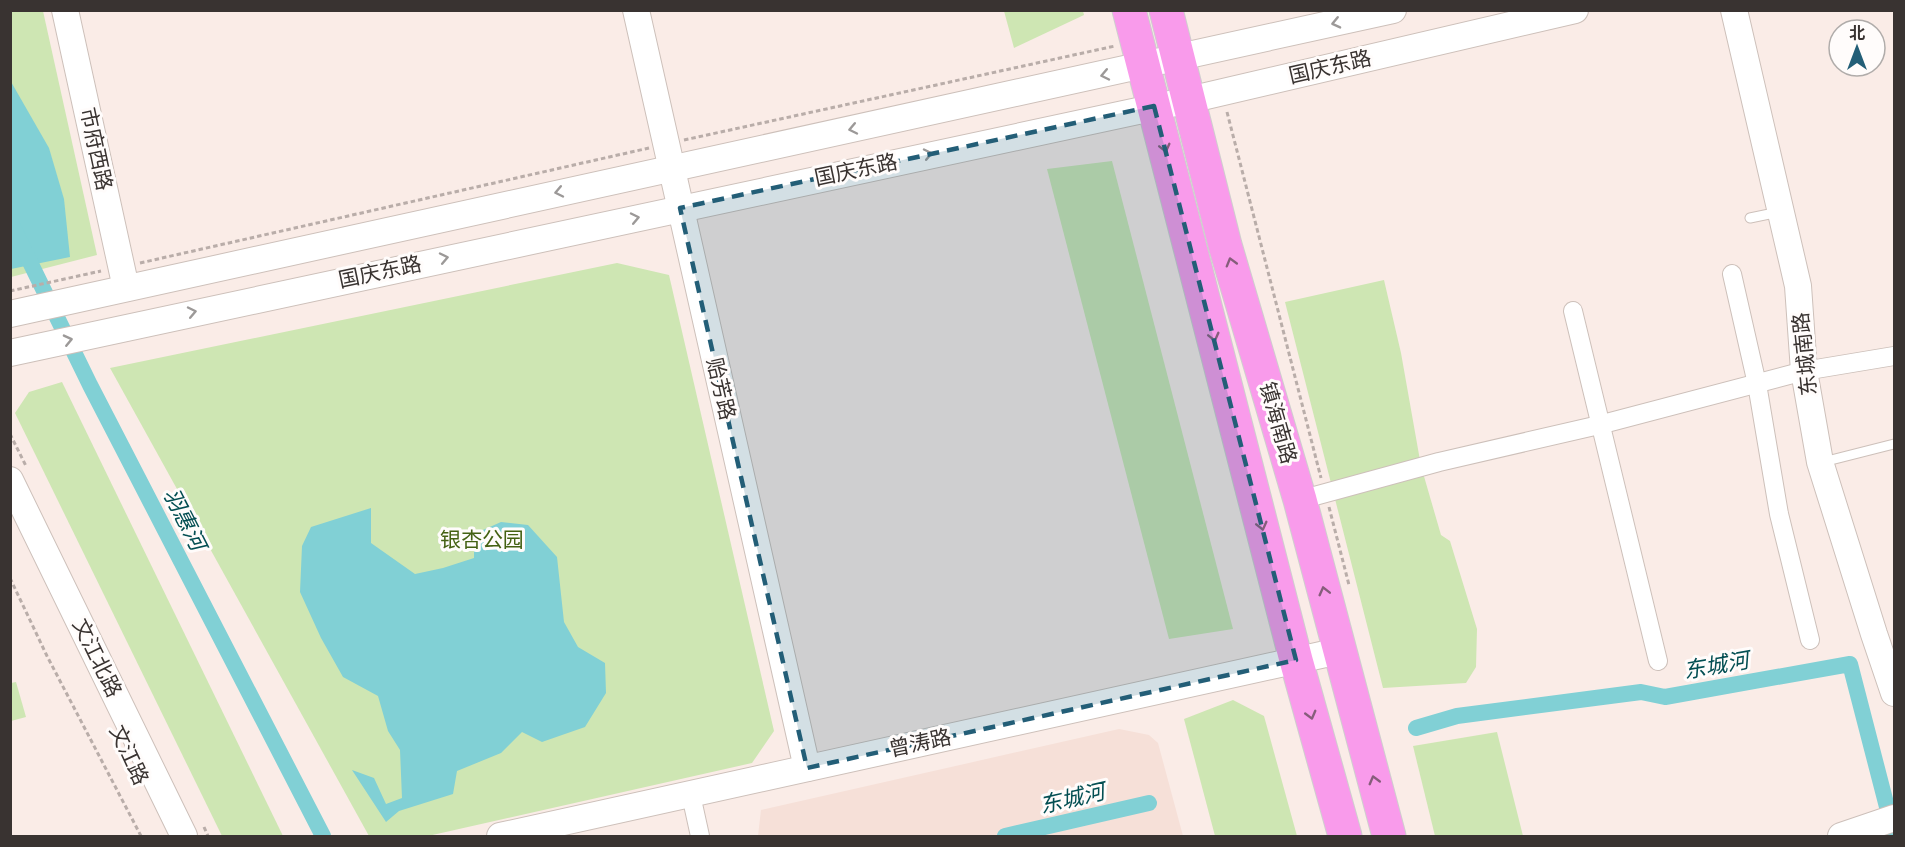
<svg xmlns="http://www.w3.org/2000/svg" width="1905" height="847" font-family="Manrope,'Noto Sans SC',sans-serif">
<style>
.built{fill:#f6e0d8}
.green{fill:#cee6b3}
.water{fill:#81d0d5}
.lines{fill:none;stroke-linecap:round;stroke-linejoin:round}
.canal{stroke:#81d0d5;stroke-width:16}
.lane-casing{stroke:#cdc0ba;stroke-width:11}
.street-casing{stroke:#cdc0ba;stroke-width:20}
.secondary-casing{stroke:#cdc0ba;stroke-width:28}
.highway-casing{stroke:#cfcece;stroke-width:35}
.path{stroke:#b9ada9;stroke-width:3;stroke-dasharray:4.5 3;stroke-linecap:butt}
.lane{stroke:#fff;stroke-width:9}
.street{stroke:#fff;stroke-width:18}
.secondary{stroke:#fff;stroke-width:26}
.highway{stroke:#f99beb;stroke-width:33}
.oneway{stroke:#9c9998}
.oneway2{stroke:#865d7b}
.marked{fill:#235e77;fill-opacity:0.2;stroke:#235e77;stroke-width:4.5;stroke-dasharray:12 8;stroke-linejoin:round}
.labels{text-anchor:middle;stroke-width:6;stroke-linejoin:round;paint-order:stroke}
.street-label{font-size:21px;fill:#393331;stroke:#fffcfb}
.park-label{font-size:21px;fill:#446113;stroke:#fffcfb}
.water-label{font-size:22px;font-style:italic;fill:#034e52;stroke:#fffcfb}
</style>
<rect width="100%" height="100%" fill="#faece7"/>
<!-- built -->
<path class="built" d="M1119 729 1149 735 1158 743 1183 836H758L761 810Z"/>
<!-- green -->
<g class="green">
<path d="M11 11H43L97 255 11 277Z"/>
<path d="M1004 11H1083L1084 15 1014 48Z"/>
<path d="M1112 161 1233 629 1169 639 1047 169Z"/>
<path d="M617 263 669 275 774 731 752 763 428 836H369L110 368Z"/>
<path d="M1384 280 1401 353 1421 466 1441 535 1450 541 1477 629 1476 667 1466 683 1383 688 1285 302Z"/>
<path d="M62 382 283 836H222L15 413 29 392Z"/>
<path d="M16 682 26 717 11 721V683Z"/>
<path d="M1233 700 1264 716 1297 836H1215L1184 719Z"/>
<path d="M1497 732 1523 836H1435L1413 746Z"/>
</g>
<!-- water -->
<g class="water">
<path d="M10 80 49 148 64 199 70 257 11 269Z"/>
<path d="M371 508V543L415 574 443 568 474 558V534L501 522 528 525 557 557 564 622 578 647 605 663 606 693 585 727 542 742 522 732 501 753 457 771 453 794 399 811 386 822 352 770 374 778 386 804 402 798 400 750 388 731 378 696 343 677 321 638 300 592 302 546 311 527Z"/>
</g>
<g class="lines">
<!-- canal -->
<g class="canal">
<path d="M10 221 90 385 323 836"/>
<path d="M1416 728 1457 716 1641 692 1665 697 1850 664 1894 834"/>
<path d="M1005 836 1149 803"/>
</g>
<!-- lane casing -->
<g class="lane-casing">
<g id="lane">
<path d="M1750 218 1779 212"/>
<path d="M1823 462 1894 444"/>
</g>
</g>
<!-- street casing -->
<g class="street-casing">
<g id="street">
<path d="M1732 274 1757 384 1779 514 1810 640"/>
<path d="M1573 311 1658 661"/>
<path d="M1300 500 1439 462 1599 425 1804 371 1894 356"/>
<path d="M691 795 700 836"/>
</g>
</g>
<!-- secondary casing -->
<g class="secondary-casing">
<g id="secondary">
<path d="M65 10 126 288"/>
<path d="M636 10 807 768"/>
<path d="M1734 10 1798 286 1804 371 1820 462 1874 634 1894 693"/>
<path d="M10 314 1393 10"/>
<path d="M10 353 1189 100 1575 10"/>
<path d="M10 480 184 836"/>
<path d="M500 836 1339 651"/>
<path d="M1841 836 1894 818"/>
</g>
</g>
<!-- highway casing -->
<g class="highway-casing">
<g id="highway">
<path d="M1129 10 1296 660 1345 836"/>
<path d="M1166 10 1225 245 1300 500 1389 836"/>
</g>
</g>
<!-- path -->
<g class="path">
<path d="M1227 112 1321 478"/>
<path d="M684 140 1115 46"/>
<path d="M140 263 649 148"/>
<path d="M10 291 101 271"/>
<path d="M10 434 26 466"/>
<path d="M1329 507 1349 585"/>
<path d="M10 578 47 656 141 836"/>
<path d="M204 827 208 836"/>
</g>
<!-- lane -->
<use href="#lane" class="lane"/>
<!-- street -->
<use href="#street" class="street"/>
<!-- secondary -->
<use href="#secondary" class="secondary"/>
<!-- highway -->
<use href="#highway" class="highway"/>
</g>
<!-- one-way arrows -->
<defs><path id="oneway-chevron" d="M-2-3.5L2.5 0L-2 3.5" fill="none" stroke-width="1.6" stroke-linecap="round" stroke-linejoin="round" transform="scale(1.5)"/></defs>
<g class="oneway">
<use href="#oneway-chevron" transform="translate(1336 23) rotate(167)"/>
<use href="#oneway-chevron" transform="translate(1105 75) rotate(168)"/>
<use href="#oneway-chevron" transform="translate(853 129) rotate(168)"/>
<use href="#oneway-chevron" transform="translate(928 154) rotate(-12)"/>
<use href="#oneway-chevron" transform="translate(559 192) rotate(168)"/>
<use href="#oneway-chevron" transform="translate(635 218) rotate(-12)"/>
<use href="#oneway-chevron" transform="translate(444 258) rotate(-12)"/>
<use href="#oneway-chevron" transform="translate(192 312) rotate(-12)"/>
<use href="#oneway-chevron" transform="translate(68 340) rotate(-13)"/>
</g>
<g class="oneway2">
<use href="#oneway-chevron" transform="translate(1165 148) rotate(76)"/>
<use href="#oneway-chevron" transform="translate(1231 262) rotate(-106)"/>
<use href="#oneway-chevron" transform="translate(1214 337) rotate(76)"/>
<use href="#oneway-chevron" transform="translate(1262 526) rotate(76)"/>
<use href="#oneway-chevron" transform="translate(1324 591) rotate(-104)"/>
<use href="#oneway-chevron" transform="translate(1311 715) rotate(75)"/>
<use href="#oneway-chevron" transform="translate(1374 780) rotate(-105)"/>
</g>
<!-- marked area -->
<path class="marked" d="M1154 106 1296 660 807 768 680 208Z"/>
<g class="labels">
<!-- street labels -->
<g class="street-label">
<text transform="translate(1330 67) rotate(-13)" y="7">国庆东路</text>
<text transform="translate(96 149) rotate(78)" y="7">市府西路</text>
<text transform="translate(856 170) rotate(-12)" y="7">国庆东路</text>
<text transform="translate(380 272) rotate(-12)" y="7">国庆东路</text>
<text transform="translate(1805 354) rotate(-96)" y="7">东城南路</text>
<text transform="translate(721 389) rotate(77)" y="7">贻芳路</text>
<text transform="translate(1278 423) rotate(74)" y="7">镇海南路</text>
<text transform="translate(97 658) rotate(64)" y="7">文江北路</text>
<text transform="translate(920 743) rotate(-12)" y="7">曾涛路</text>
<text transform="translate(129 755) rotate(65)" y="7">文江路</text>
</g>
<!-- park labels -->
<g class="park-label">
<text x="482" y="547">银杏公园</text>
</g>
<!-- water labels -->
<g class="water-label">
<text transform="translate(185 519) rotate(63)" y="8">羽惠河</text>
<text transform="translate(1716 665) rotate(-10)" y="8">东城河</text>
<text transform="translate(1072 798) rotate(-13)" y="8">东城河</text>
</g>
</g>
<!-- border -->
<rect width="1905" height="847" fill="none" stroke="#393331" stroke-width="24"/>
<!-- north arrow -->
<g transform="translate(1857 48)"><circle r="28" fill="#fffcfb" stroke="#b0acaa" stroke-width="1.5"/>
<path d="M0-4.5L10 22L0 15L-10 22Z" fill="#235e77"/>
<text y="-9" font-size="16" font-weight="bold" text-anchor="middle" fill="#393331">北</text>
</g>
</svg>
